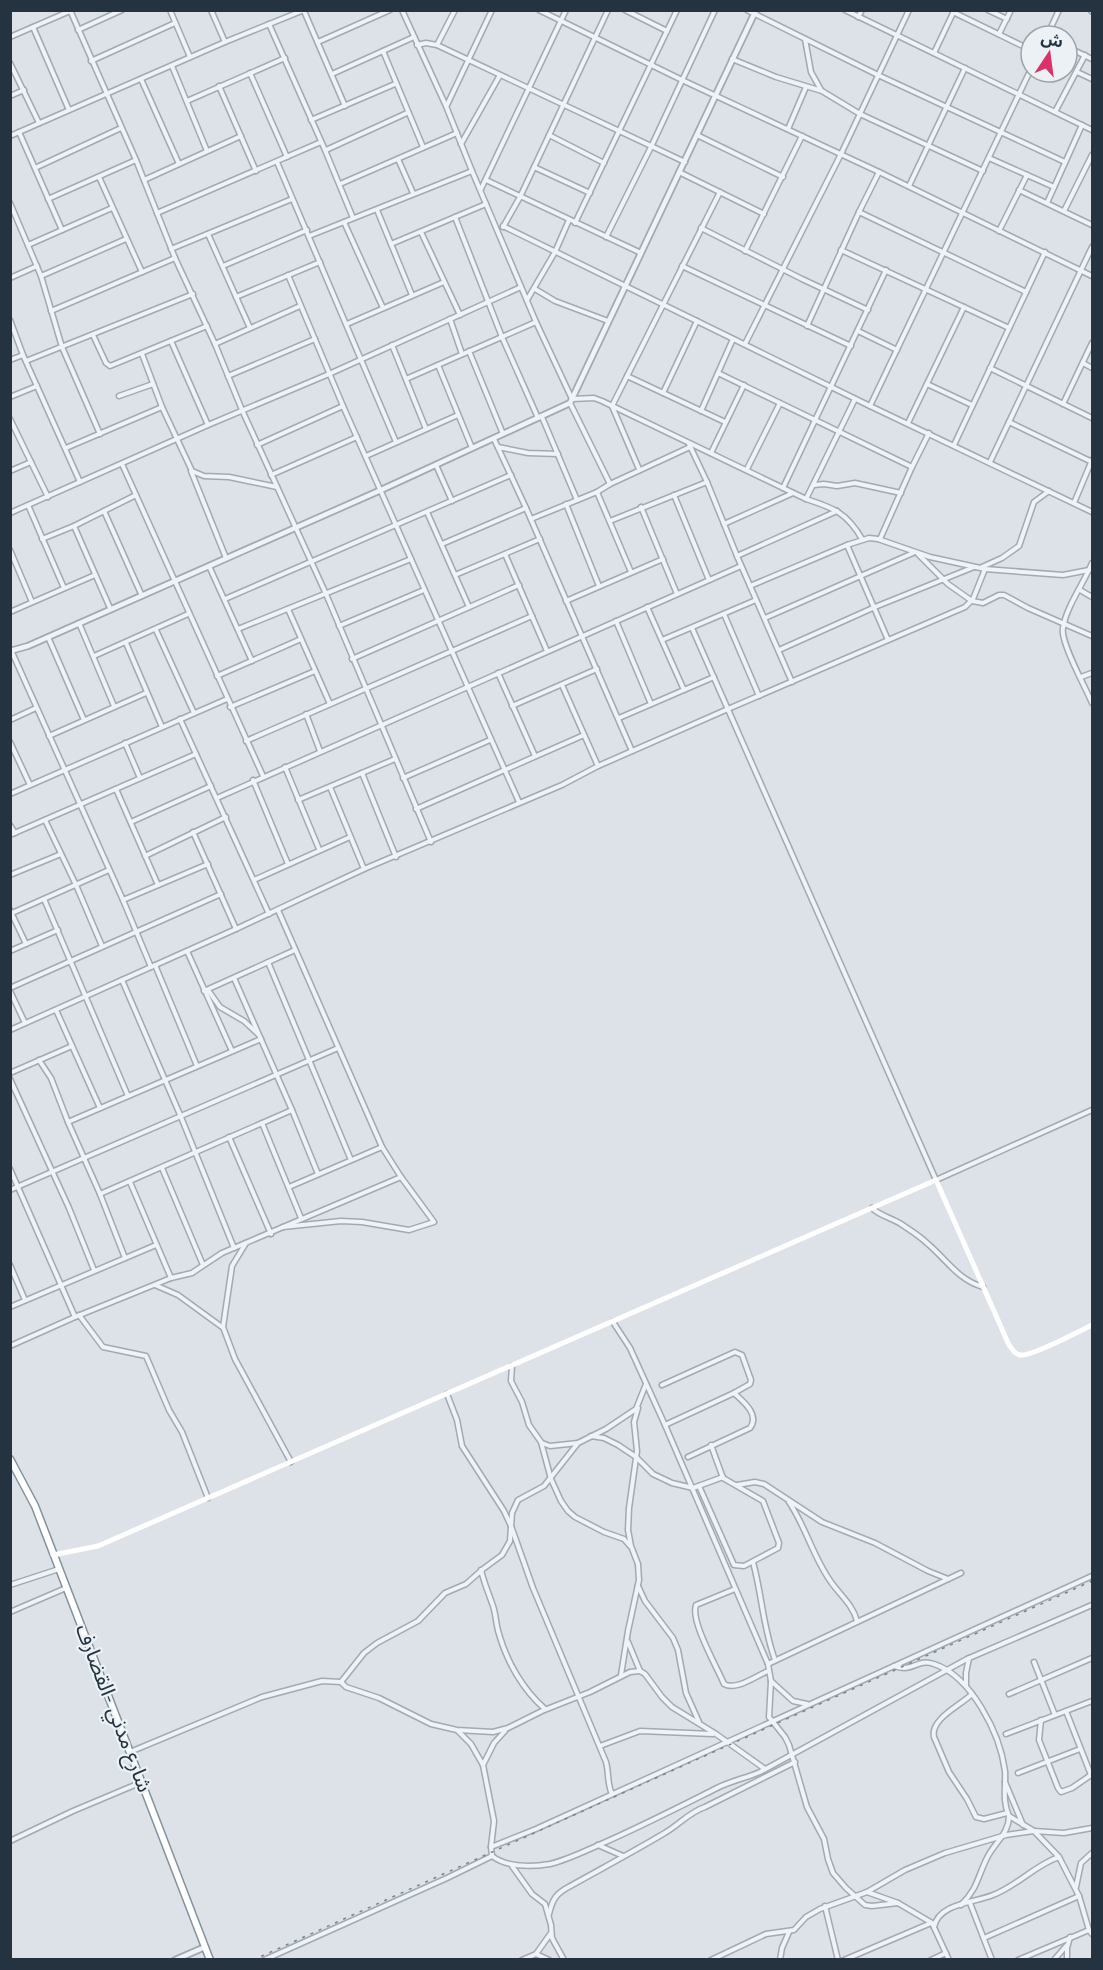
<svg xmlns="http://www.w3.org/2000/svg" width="1103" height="1970" font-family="Montserrat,'Noto Sans Arabic',sans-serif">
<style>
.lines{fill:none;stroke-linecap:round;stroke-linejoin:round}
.minor-casing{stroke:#a1aab2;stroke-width:7}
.tertiary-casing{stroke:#a1aab2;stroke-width:8}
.trunk-casing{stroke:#82929f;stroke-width:9}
.minor{stroke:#eff2f6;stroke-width:4}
.tertiary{stroke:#eff2f6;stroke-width:4.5}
.secondary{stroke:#fff;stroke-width:5}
.trunk{stroke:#fff;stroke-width:6}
.rail{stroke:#748592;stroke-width:1.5;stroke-dasharray:3 6;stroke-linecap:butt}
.labels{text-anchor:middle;stroke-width:4.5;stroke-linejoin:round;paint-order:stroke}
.street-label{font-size:21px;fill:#24333f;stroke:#ebf1f5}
</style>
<rect width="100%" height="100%" fill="#dce2e8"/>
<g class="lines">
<!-- minor casing -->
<g class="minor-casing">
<g id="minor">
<path d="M70 10 136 160 175 258 215 344 242 410 326 594 431 842"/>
<path d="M170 10 190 57"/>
<path d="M211 10 225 42"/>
<path d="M402 10 446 106 472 171 536 322 572 399 594 398 602 401 806 499C834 508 847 513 862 539"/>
<path d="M539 10 682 80 879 172 1092 276"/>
<path d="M625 10 667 31"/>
<path d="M747 10 878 75 1065 162"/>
<path d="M845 10 1092 130"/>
<path d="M988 10 1007 19"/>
<path d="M304 11 345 106"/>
<path d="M953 12 1031 50"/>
<path d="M858 17 862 10"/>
<path d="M269 24 325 150 353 218"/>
<path d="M33 27 69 110"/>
<path d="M78 30 122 10"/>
<path d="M999 34 1011 10"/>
<path d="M1047 36 1059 10"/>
<path d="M10 37 70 11"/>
<path d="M805 39 811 72 821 90"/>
<path d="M318 42 390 10"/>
<path d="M417 45 426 43 437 45 685 162"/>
<path d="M437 45 455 10"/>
<path d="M1067 47 1092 59"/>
<path d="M383 51 423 147"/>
<path d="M934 53 954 11"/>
<path d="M732 59 776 77 822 91 860 114 983 171"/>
<path d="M91 61 175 23"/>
<path d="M10 63 39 123"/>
<path d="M172 66 207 151"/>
<path d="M1077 72 1092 79"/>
<path d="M250 73 287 157"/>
<path d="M332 74 414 37"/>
<path d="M141 79 179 164"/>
<path d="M219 86 256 171"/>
<path d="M10 96 24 90"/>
<path d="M187 101 285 58"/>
<path d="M447 105 492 10"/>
<path d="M1055 112 1085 55"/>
<path d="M311 120 395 84"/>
<path d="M788 129 806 87"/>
<path d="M19 132 62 230"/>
<path d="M549 135 604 163"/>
<path d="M697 135 783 177"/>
<path d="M10 136 225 42 304 10"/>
<path d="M461 144 500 75"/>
<path d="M326 150 407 113"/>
<path d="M989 158 1054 187"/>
<path d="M398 159 413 193"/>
<path d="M277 162 396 442"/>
<path d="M534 167 590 193"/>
<path d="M35 168 121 128"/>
<path d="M679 172 764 214"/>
<path d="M99 177 142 272"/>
<path d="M144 180 241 136"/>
<path d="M486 180 641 253"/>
<path d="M340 184 457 133"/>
<path d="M909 186 965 68"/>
<path d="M481 189 566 10"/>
<path d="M1019 190 1092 225"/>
<path d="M48 199 136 160"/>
<path d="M10 203 41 276 62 347 100 434"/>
<path d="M1047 203 1082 125"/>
<path d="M377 210 412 295"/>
<path d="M1064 211 1092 155"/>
<path d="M859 212 1026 292"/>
<path d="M157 213 321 142"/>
<path d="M455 217 502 337 538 418"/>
<path d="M344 222 383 308"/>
<path d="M575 223 677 10"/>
<path d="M503 226 870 406 1092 512"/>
<path d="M503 227 520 197 608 10"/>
<path d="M701 228 802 279 868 310"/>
<path d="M999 231 1027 175"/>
<path d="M421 232 460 315"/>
<path d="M208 234 250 328"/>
<path d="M309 236 472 171"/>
<path d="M606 237 651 147 715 10"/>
<path d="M391 244 486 204"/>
<path d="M28 245 112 208"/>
<path d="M171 249 292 199"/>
<path d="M841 250 1009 328"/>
<path d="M745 251 802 136"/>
<path d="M223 266 307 230"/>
<path d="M682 266 851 346"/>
<path d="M288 275 343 406 519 802"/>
<path d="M41 276 126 239"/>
<path d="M10 278 37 266"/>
<path d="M535 289 555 301 608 321"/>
<path d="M236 297 320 262"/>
<path d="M527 300 555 252 569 220"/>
<path d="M51 311 175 258"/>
<path d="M450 319 462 354"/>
<path d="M10 320 23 355 80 482"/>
<path d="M347 324 444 282"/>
<path d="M807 326 859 212 879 172"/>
<path d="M858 331 897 350"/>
<path d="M93 335 106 363 110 366 207 326"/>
<path d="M171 341 208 425"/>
<path d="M215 344 300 306"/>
<path d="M745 344 841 154 909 10"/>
<path d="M392 345 426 429"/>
<path d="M469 351 503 434"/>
<path d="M142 354 162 407 192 471 204 476 229 477 277 487"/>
<path d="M10 360 23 355"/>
<path d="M26 361 193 294"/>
<path d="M1083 363 1092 368"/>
<path d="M438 365 472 448"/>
<path d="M990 368 1092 418"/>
<path d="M718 373 912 467 929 433"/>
<path d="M228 376 315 339"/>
<path d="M627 376 725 422"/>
<path d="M406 379 536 322"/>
<path d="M927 384 972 405"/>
<path d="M663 393 697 321"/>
<path d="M119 396 153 384"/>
<path d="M10 397 37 386"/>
<path d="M570 403 610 484 690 447"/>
<path d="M1063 404 1092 343"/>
<path d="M870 406 1031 69"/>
<path d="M701 411 733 339"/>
<path d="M542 417 577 500"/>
<path d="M10 419 48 497"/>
<path d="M1009 422 1092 462"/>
<path d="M908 423 964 307"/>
<path d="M494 439 526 508 632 751"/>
<path d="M689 444 707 482 737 556 792 682"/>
<path d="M257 445 343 406"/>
<path d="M954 445 1045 252"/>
<path d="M498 447 528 453 558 454"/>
<path d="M66 448 162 407"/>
<path d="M711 453 744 385"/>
<path d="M366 456 458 415"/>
<path d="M990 462 1092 247"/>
<path d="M122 464 263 776"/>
<path d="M436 465 452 501"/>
<path d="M639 469 612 406 720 192"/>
<path d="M747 469 780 403"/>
<path d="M10 471 31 462"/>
<path d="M191 471 226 558"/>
<path d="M271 475 357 437"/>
<path d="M814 485 824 484 837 486 855 483 901 493"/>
<path d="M783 488 886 270"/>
<path d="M597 492 610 484"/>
<path d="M674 495 709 580"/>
<path d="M806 499 855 399"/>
<path d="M1074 503 1092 460"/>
<path d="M566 504 599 586"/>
<path d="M28 505 64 588"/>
<path d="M641 507 677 594"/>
<path d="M104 511 142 596"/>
<path d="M427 512 469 607"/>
<path d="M10 513 208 425 329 374 521 287"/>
<path d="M531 519 597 492 631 572"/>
<path d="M610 521 707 482"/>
<path d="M724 524 793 493"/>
<path d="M74 526 110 608"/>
<path d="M42 539 74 526 136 495"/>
<path d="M880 539 912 467"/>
<path d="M442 544 526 508"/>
<path d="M847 545 888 640"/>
<path d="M10 550 32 602"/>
<path d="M505 554 547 651"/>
<path d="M918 554 948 584 972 601 983 603 999 595H1004L1028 608 1092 636"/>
<path d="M737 556 837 511"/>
<path d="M1092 563C1084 583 1066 607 1063 628 1060 642 1086 688 1092 703"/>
<path d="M209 566 252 661"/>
<path d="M982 567 1002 558 1019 546 1034 502 1049 491"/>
<path d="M455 575 540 539"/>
<path d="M750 586 847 545 869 538 878 539 930 557 985 569 1063 575 1089 570"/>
<path d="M1080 590 1092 597"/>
<path d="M225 599 511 475"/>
<path d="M566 601 663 559"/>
<path d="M647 607 684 690"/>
<path d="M288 609 330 704"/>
<path d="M10 612 95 575"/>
<path d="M724 614 759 696"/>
<path d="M765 618 913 553"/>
<path d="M616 621 651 704"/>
<path d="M79 623 114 706"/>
<path d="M339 626 424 590"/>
<path d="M692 628 936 1180 1092 1110"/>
<path d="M238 629 411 559"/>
<path d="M156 630 194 713"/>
<path d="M48 637 84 720"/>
<path d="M662 640 756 600"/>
<path d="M126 643 162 727"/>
<path d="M11 650 123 900 151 967"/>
<path d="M779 650 875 607 974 567"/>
<path d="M94 656 188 614"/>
<path d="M352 659 519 585"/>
<path d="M498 673 535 756"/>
<path d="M217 676 301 639"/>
<path d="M1081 677 1092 673"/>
<path d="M562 685 598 766"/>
<path d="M512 706 597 669"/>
<path d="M230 707 315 671"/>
<path d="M306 714 320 751"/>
<path d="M619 718 714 677"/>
<path d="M180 719 269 914"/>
<path d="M10 720 36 708"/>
<path d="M49 736 146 693"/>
<path d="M246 741 532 616"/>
<path d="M10 742 30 785"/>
<path d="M125 743 140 778"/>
<path d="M285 767 319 849"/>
<path d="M362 773 396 857"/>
<path d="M403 778 490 740"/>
<path d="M253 780 288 864"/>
<path d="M330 787 364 869"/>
<path d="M116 789 158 885"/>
<path d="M10 794 227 699"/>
<path d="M217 798 741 566"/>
<path d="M298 800 395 759"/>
<path d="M416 809 584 735"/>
<path d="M45 820 76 885 102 946"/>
<path d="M131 822 211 786"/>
<path d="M10 825 15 833"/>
<path d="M193 832 236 929"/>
<path d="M10 835 196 754"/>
<path d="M145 856 226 817"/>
<path d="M10 875 61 854"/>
<path d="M254 880 350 837"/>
<path d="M44 899 128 1096"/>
<path d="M123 900 208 864"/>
<path d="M10 910 26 944"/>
<path d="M278 910 382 1147 401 1177 434 1222 409 1230 362 1222 341 1221 283 1227"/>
<path d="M12 913 109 870"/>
<path d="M10 951 58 930"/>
<path d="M187 951 232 1051"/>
<path d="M268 962 351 1160"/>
<path d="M155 965 197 1066"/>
<path d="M234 978 292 1110 318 1174"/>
<path d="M122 980 181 1117 234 1248"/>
<path d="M10 988 221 894"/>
<path d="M208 990 220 1007 244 1021 258 1034"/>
<path d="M10 991 25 1023"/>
<path d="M204 991 295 950"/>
<path d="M56 1010 100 1108"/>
<path d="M10 1030 236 929 364 869 562 785 598 766 728 709 965 607 973 599 985 569"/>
<path d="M39 1060 51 1078 68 1122 100 1194 125 1258"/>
<path d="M10 1073 72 1046"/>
<path d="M10 1079 69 1208 94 1270"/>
<path d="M68 1122 261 1039"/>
<path d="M262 1123 301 1218"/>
<path d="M229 1137 271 1234"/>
<path d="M162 1168 203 1265"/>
<path d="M10 1169 75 1317"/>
<path d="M130 1182 171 1278"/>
<path d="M289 1187 382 1147"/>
<path d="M10 1190 338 1048"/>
<path d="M100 1194 292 1110"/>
<path d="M872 1208C880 1216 892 1218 901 1224 910 1230 920 1236 928 1244 946 1259 958 1280 983 1287"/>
<path d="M246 1243 232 1266 223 1327 235 1359 291 1462"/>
<path d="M10 1265 25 1300"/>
<path d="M155 1285 178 1295 222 1327"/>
<path d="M10 1307 156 1245"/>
<path d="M79 1315 103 1347 146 1356 169 1410 182 1432 208 1498"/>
<path d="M613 1322 630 1348 665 1425 768 1664 771 1681 769 1717 785 1737 789 1745 807 1807 824 1839 828 1859 833 1873 846 1888 865 1905 872 1906 898 1903"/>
<path d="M10 1346 75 1317 171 1278 192 1273 222 1253 401 1177"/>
<path d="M512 1366 511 1381 522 1402 529 1425 541 1442 551 1479 561 1501 568 1511 575 1517 604 1532 624 1539 630 1546"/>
<path d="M662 1385 735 1352 742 1355 751 1380 750 1384 734 1393 665 1425"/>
<path d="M447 1394 457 1420 462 1446 504 1511 511 1526 533 1588 606 1762C609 1773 607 1784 612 1794"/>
<path d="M591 1436 604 1438 618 1445 636 1457 653 1474 672 1483 693 1488 723 1477"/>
<path d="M542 1443 550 1446 578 1443"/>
<path d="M688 1457 750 1428C760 1415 744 1402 734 1393"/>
<path d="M737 1485 755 1482 764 1484 822 1522 875 1543 928 1571 948 1579"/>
<path d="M699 1486 734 1565 744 1566 778 1548 779 1543 763 1501 723 1478 711 1445"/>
<path d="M789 1502C806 1527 813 1557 831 1582 840 1595 853 1605 857 1621"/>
<path d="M753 1562C762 1595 763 1628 775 1660"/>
<path d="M481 1570C484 1583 489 1594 493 1606 496 1615 496 1625 499 1634 507 1662 523 1690 545 1709"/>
<path d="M10 1585 59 1569"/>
<path d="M638 1586 645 1601 673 1638 678 1650 686 1693 699 1722"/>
<path d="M735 1589 696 1605C690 1621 717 1667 724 1684 736 1691 756 1676 768 1671"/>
<path d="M10 1612 66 1588"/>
<path d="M628 1642 640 1671 645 1674 662 1697 672 1707 716 1734 765 1769"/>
<path d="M1034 1662 1055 1715"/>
<path d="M768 1664 961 1573"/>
<path d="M894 1666C914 1673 916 1658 934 1664 971 1676 1000 1733 1005 1771 1006 1786 1002 1801 1009 1816L1034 1831 1059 1857 1079 1896 1089 1930 1092 1934"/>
<path d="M621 1675 628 1631 639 1580 638 1564 631 1546 628 1530 629 1508 637 1451 634 1422 638 1408"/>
<path d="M771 1681 793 1701 807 1704"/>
<path d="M341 1682 364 1653 377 1643 418 1621 445 1593 466 1584 483 1569 502 1555 510 1541 512 1513 518 1500 544 1486 578 1443 606 1429 636 1409 646 1384"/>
<path d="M966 1685V1673L969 1658"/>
<path d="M972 1694C960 1706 930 1719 934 1737L949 1772 967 1799 976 1817 984 1819 1007 1813"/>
<path d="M1009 1694 1092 1658"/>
<path d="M1041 1720 1039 1740 1058 1788 1061 1792 1072 1788 1091 1775 1066 1711"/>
<path d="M458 1731 471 1744 483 1765 494 1821 491 1847 492 1856"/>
<path d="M1006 1734 1092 1701"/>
<path d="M600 1746 640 1731 713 1734"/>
<path d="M130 1752 262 1697 322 1681 341 1682 346 1687 379 1698 431 1724 457 1730 493 1732 508 1728 542 1711 590 1692 630 1672 640 1671"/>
<path d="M483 1765 494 1743 505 1731"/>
<path d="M1018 1773 1080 1749"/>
<path d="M1005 1782 1023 1825"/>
<path d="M10 1841 73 1811 142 1782"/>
<path d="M598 1845 623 1856"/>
<path d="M491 1847 536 1829 1092 1576"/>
<path d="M512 1866 532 1894 545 1904 551 1925 552 1938 564 1960"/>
<path d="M1076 1887 1081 1863 1092 1853"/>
<path d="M867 1892 898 1903 932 1923 949 1960"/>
<path d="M970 1903 992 1960"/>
<path d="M961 1905C978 1888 977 1878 987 1858 994 1843 1009 1834 1009 1816"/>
<path d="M825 1906 838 1960"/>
<path d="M549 1914C552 1902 554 1896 565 1889 597 1871 631 1853 663 1834 678 1826 689 1812 705 1807L795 1762"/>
<path d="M934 1927C939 1903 974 1903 993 1895 1017 1886 1035 1865 1059 1857"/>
<path d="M984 1938 1079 1896"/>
<path d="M536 1954 549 1960"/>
<path d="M264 1960 447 1878 492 1856C508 1868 531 1867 550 1864 567 1860 585 1851 601 1844 640 1827 679 1807 717 1788 731 1781 746 1778 760 1772L967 1659 1092 1605"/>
<path d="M522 1960 536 1954 551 1933"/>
<path d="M711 1960 766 1934 794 1930 806 1917 820 1909 867 1892 905 1870 945 1853 1006 1835 1034 1831 1064 1833 1092 1828"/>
<path d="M780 1960 782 1948 789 1932"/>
<path d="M844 1960 931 1923"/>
<path d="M931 1960 946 1953"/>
<path d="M1018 1960 1089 1930"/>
<path d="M1054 1960 1067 1945"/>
<path d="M1067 1960V1948L1070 1937"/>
</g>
</g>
<!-- tertiary casing -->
<g class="tertiary-casing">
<g id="tertiary">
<path d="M1092 10V11"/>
<path d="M10 651 28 646 381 490 570 403 756 10"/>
<path d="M175 1960 205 1947"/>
</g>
</g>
<!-- trunk casing -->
<g class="trunk-casing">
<path id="trunk" d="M10 1459 35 1506 210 1960"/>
</g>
<!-- minor -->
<use href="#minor" class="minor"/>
<!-- tertiary -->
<use href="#tertiary" class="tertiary"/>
<!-- secondary -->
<path class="secondary" d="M53 1555 98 1546 936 1180 1009 1345C1012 1349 1014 1354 1020 1355 1031 1357 1080 1331 1092 1325"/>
<!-- trunk -->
<use href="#trunk" class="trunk"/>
<!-- rail -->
<path class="rail" d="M253 1960 1092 1581"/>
</g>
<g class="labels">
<!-- street labels -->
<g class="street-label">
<text transform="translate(114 1708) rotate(69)" y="7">شارع مدني -القضارف</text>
</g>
</g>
<!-- border -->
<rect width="1103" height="1970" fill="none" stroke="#24333f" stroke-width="24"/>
<!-- north arrow -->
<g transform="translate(1049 54) rotate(13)"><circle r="28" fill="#ebf1f5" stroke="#9ba5ac" stroke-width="1.5"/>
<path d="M0-4.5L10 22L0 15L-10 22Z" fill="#db3269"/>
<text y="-9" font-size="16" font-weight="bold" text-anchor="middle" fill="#24333f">ش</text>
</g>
</svg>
